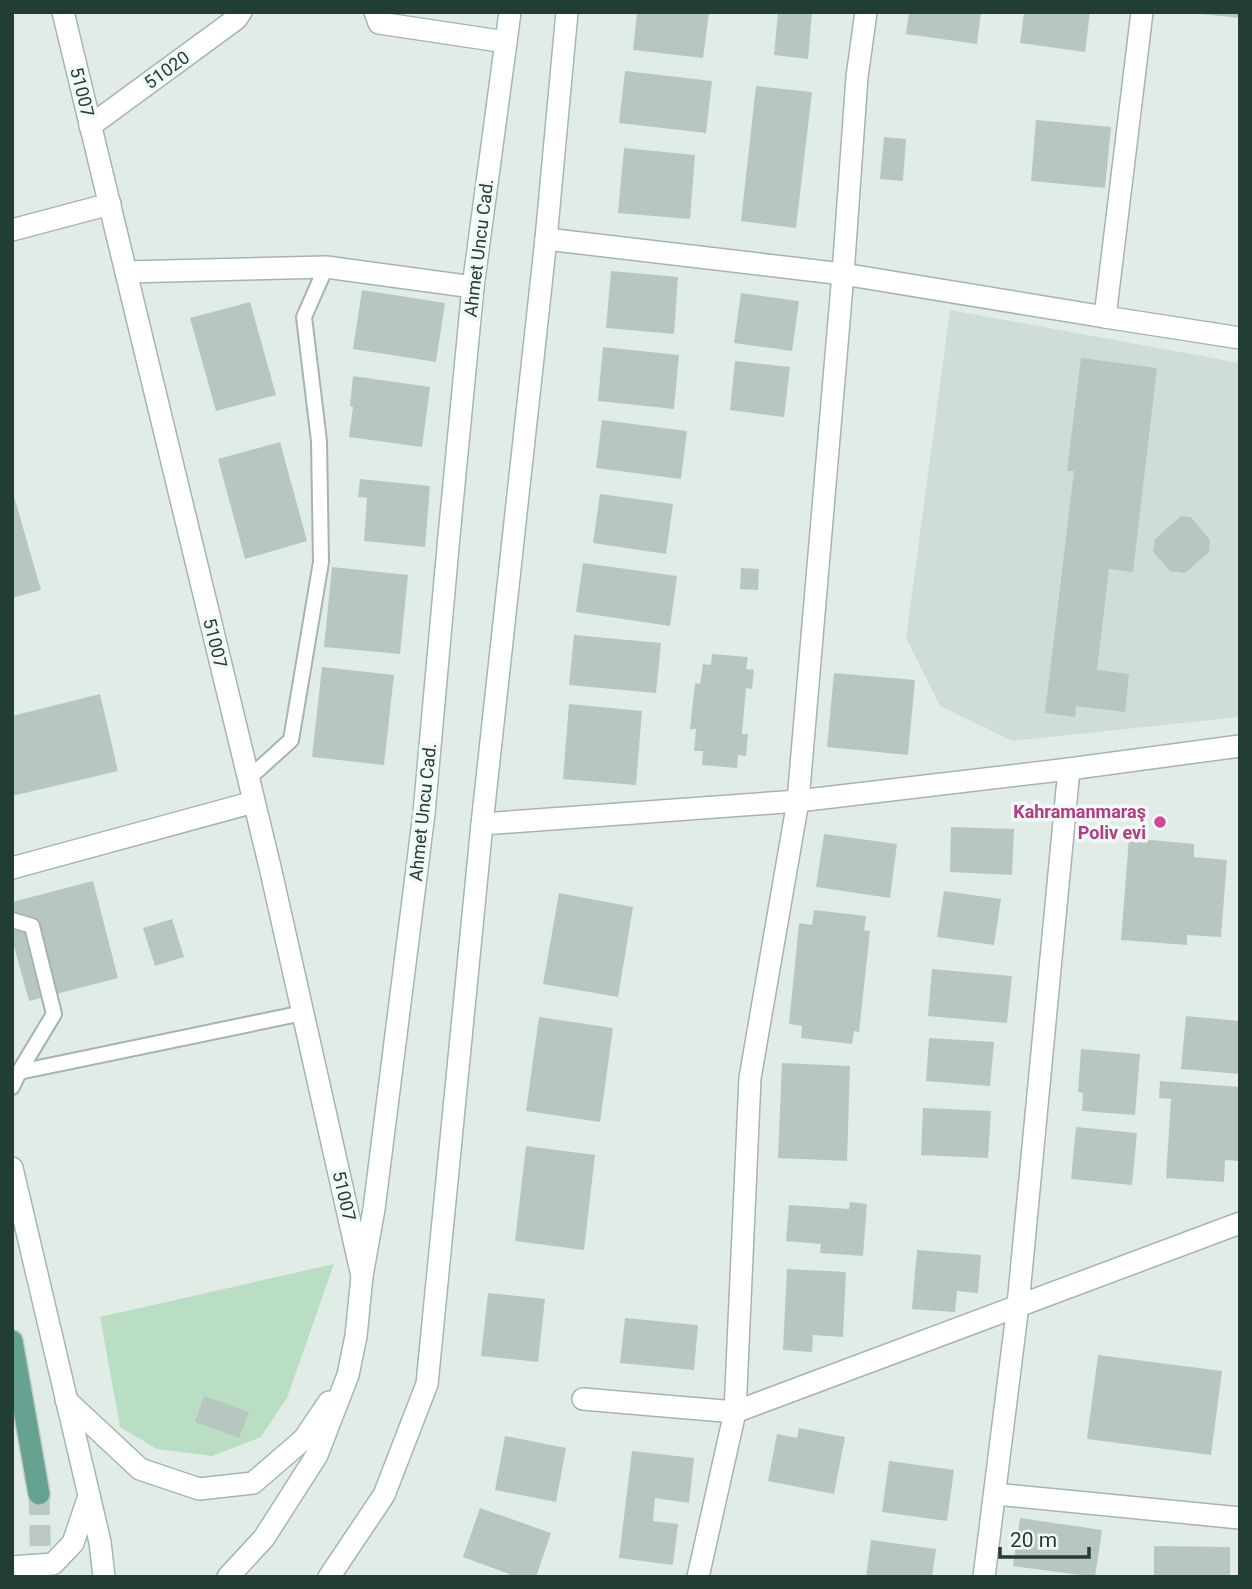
<svg xmlns="http://www.w3.org/2000/svg" width="1252" height="1589" font-family="Roboto,sans-serif">
<style>
.built{fill:#d0dcd6}
.green{fill:#badec3}
.building{fill:#b7c7c0}
.lines{fill:none;stroke-linecap:round;stroke-linejoin:round}
.primary-tunnel{stroke:#bcc9c3;stroke-width:21;stroke-dasharray:21 10;stroke-linecap:butt}
.lane-casing{stroke:#a5b4ae;stroke-width:18}
.street-casing{stroke:#a5b4ae;stroke-width:24}
.secondary-casing{stroke:#a0b8af;stroke-width:24}
.primary-casing{stroke:#c1c9c6;stroke-width:24}
.lane{stroke:#fff;stroke-width:14}
.street{stroke:#fff;stroke-width:21}
.secondary{stroke:#fff;stroke-width:21}
.primary{stroke:#66a292;stroke-width:21}
.hotel-dot{fill:#d1479c;stroke:#f2f9f5;stroke-width:2.5}
.labels{text-anchor:middle;stroke-width:7;stroke-linejoin:round;paint-order:stroke}
.street-label{font-size:18px;fill:#223d35;stroke:#f2f9f5}
.hotel-label{font-size:18px;font-weight:bold;fill:#b23c85;stroke:#f2f9f5;text-anchor:end}
</style>
<rect width="100%" height="100%" fill="#e2ece7"/>
<!-- built -->
<path class="built" d="M950 310 1240 363V717L1012 741 940 706 906 638Z"/>
<!-- green -->
<path class="green" d="M334 1264 287 1398 261 1437 212 1456 157 1449 120 1427 100 1317Z"/>
<!-- building -->
<g class="building">
<path d="M637 12H709L703 58 633 50Z"/>
<path d="M778 12H812L808 59 774 55Z"/>
<path d="M909 12H981L977 44 906 34Z"/>
<path d="M1024 12H1090L1085 52 1020 43Z"/>
<path d="M1201 12H1240V18L1201 14Z"/>
<path d="M625 71 712 81 706 133 619 123Z"/>
<path d="M756 86 812 92 796 228 741 221Z"/>
<path d="M1036 120 1111 127 1105 188 1031 181Z"/>
<path d="M884 137 906 139 903 181 880 179Z"/>
<path d="M624 148 695 155 690 219 618 213Z"/>
<path d="M611 271 678 277 674 334 606 328Z"/>
<path d="M362 290 445 303 436 362 353 349Z"/>
<path d="M741 293 799 301 792 351 734 343Z"/>
<path d="M250 302 276 395 216 411 190 318Z"/>
<path d="M603 347 679 355 674 409 598 401Z"/>
<path d="M1081 358 1157 368 1133 572 1109 569 1097 670 1129 674 1125 712 1076 706 1075 717 1045 713 1074 471H1067Z"/>
<path d="M735 361 790 367 784 417 730 410Z"/>
<path d="M353 376 430 387 422 447 349 437 353 407 350 406Z"/>
<path d="M602 420 687 431 681 479 596 468Z"/>
<path d="M280 442 307 541 245 559 218 459Z"/>
<path d="M360 479 430 486 425 547 364 541 367 498 358 497Z"/>
<path d="M13 493 41 590 12 598V494Z"/>
<path d="M600 494 673 504 666 554 593 543Z"/>
<path d="M1181 516 1191 517 1210 540 1209 552 1185 573 1170 571 1153 552 1155 539Z"/>
<path d="M583 563 677 576 670 626 576 612Z"/>
<path d="M332 567 408 575 400 654 324 647Z"/>
<path d="M741 568 759 569 758 590 740 589Z"/>
<path d="M574 635 661 643 656 693 569 685Z"/>
<path d="M712 654 748 657 746 669 754 670 752 689 746 688 742 734H748L746 756 738 755 737 768 702 765 703 751H694L696 729H690L695 683 700 684 703 664 711 665Z"/>
<path d="M322 667 394 675 384 765 312 757Z"/>
<path d="M834 673 915 680 908 755 827 747Z"/>
<path d="M100 694 118 771 12 796V716Z"/>
<path d="M569 704 642 711 636 785 563 779Z"/>
<path d="M951 827 1014 829 1012 875 950 872Z"/>
<path d="M824 834 897 844 890 898 816 887Z"/>
<path d="M1129 838 1194 844V857L1227 860 1221 937 1187 935V945L1121 940Z"/>
<path d="M93 881 118 978 29 1001 12 939V902Z"/>
<path d="M944 891 1001 899 994 945 937 937Z"/>
<path d="M559 893 633 907 618 997 543 984Z"/>
<path d="M814 910 866 916 864 930 870 931 859 1032 854 1031 852 1044 801 1038 802 1026 789 1024 799 923 812 925Z"/>
<path d="M172 919 184 957 155 966 143 928Z"/>
<path d="M932 969 1012 976 1007 1023 928 1016Z"/>
<path d="M1186 1016 1240 1021V1074L1181 1069Z"/>
<path d="M539 1017 613 1028 600 1122 526 1111Z"/>
<path d="M929 1038 994 1042 990 1086 926 1081Z"/>
<path d="M1081 1049 1140 1054 1135 1115 1082 1111 1083 1093 1078 1092Z"/>
<path d="M782 1063 850 1066 847 1161 778 1158Z"/>
<path d="M1160 1081 1240 1087V1161L1225 1160 1224 1182 1166 1178 1171 1099 1159 1098Z"/>
<path d="M923 1108 991 1111 988 1158 921 1155Z"/>
<path d="M1076 1127 1137 1133 1132 1185 1071 1179Z"/>
<path d="M526 1146 595 1155 584 1250 515 1241Z"/>
<path d="M850 1202 867 1204 863 1256 820 1253 821 1244 786 1241 789 1205 849 1209Z"/>
<path d="M917 1250 981 1255 978 1293 957 1291 955 1312 912 1309Z"/>
<path d="M787 1269 846 1272 843 1337 813 1335 812 1352 783 1350Z"/>
<path d="M488 1293 545 1299 538 1362 481 1356Z"/>
<path d="M625 1318 698 1325 694 1370 620 1363Z"/>
<path d="M1098 1355 1222 1371 1211 1455 1087 1439Z"/>
<path d="M204 1396 249 1412 239 1438 195 1422Z"/>
<path d="M799 1428 845 1437 834 1494 768 1481 777 1434 797 1438Z"/>
<path d="M505 1436 566 1448 556 1502 495 1490Z"/>
<path d="M632 1451 694 1458 689 1503 655 1498 653 1521 678 1524 673 1565 619 1558Z"/>
<path d="M889 1461 954 1470 947 1521 882 1512Z"/>
<path d="M480 1508 551 1533 536 1577H508L509 1574 463 1557Z"/>
<path d="M1020 1518 1102 1530 1095 1577 1013 1566Z"/>
<path d="M871 1540 936 1549 932 1577H866Z"/>
<path d="M1154 1546 1230 1547V1577H1154Z"/>
</g>
<g class="lines">
<!-- primary-tunnel -->
<path class="primary-tunnel" d="M39 1494 41 1577"/>
<!-- lane casing -->
<g class="lane-casing">
<g id="lane">
<path d="M248 779 291 740 321 562 319 441 304 317 326 267"/>
<path d="M12 920 32 926 54 1014 19 1072 12 1087"/>
<path d="M19 1072 303 1013"/>
</g>
</g>
<!-- street casing -->
<g class="street-casing">
<g id="street">
<path d="M63 12 270 867 362 1276"/>
<path d="M375 12 379 23 506 42"/>
<path d="M1142 12 1105 317 1240 338"/>
<path d="M90 126 236 19 241 12"/>
<path d="M12 230 110 204"/>
<path d="M546 239 843 274 1105 317"/>
<path d="M126 272 326 267 473 287"/>
<path d="M482 824 798 801 1069 769 1240 746"/>
<path d="M12 868 254 802"/>
<path d="M583 1399 735 1412 1240 1223"/>
<path d="M995 1494 1240 1518"/>
<path d="M698 1577 735 1412 750 1078 798 801 843 274 857 77 866 12"/>
<path d="M984 1577 1018 1305 1069 769"/>
</g>
</g>
<!-- secondary casing -->
<g class="secondary-casing">
<g id="secondary">
<path d="M12 1168 100 1542 104 1577"/>
<path d="M66 1400 140 1469 199 1489 253 1483 304 1439 329 1402"/>
<path d="M12 1567 53 1564 73 1543 89 1496"/>
<path d="M228 1577 264 1538 317 1455 348 1375 356 1336 362 1276 374 1209 424 813 449 536 473 287 510 12"/>
<path d="M329 1577 384 1495 427 1384 482 824 546 239 567 12"/>
</g>
</g>
<!-- primary casing -->
<g class="primary-casing">
<path id="primary" d="M12 1341 39 1494"/>
</g>
<!-- lane -->
<use href="#lane" class="lane"/>
<!-- street -->
<use href="#street" class="street"/>
<!-- secondary -->
<use href="#secondary" class="secondary"/>
<!-- primary -->
<use href="#primary" class="primary"/>
</g>
<!-- markers -->
<circle class="hotel-dot" cx="1160" cy="822" r="7"/>
<g class="labels">
<!-- street labels -->
<g class="street-label">
<text transform="translate(167 70) rotate(-36)" y="6">51020</text>
<text transform="translate(82 92) rotate(76)" y="6">51007</text>
<text transform="translate(479 248) rotate(-83)" y="6">Ahmet Uncu Cad.</text>
<text transform="translate(215 643) rotate(76)" y="6">51007</text>
<text transform="translate(423 812) rotate(-84)" y="6">Ahmet Uncu Cad.</text>
<text transform="translate(344 1196) rotate(77)" y="6">51007</text>
</g>
<!-- hotel labels -->
<g class="hotel-label">
<text x="1146" y="818">Kahramanmaraş<tspan x="1146" dy="21">Poliv evi</tspan></text>
</g>
</g>
<!-- border -->
<rect width="1252" height="1589" fill="none" stroke="#223d35" stroke-width="28"/>
<!-- scale -->
<path d="M1000 1547v10h89v-10" fill="none" stroke="#223d35" stroke-width="3.5"/>
<text x="1010" y="1547" font-size="21" fill="#223d35" stroke="#f2f9f5" stroke-width="5" paint-order="stroke">20 m</text>
</svg>
